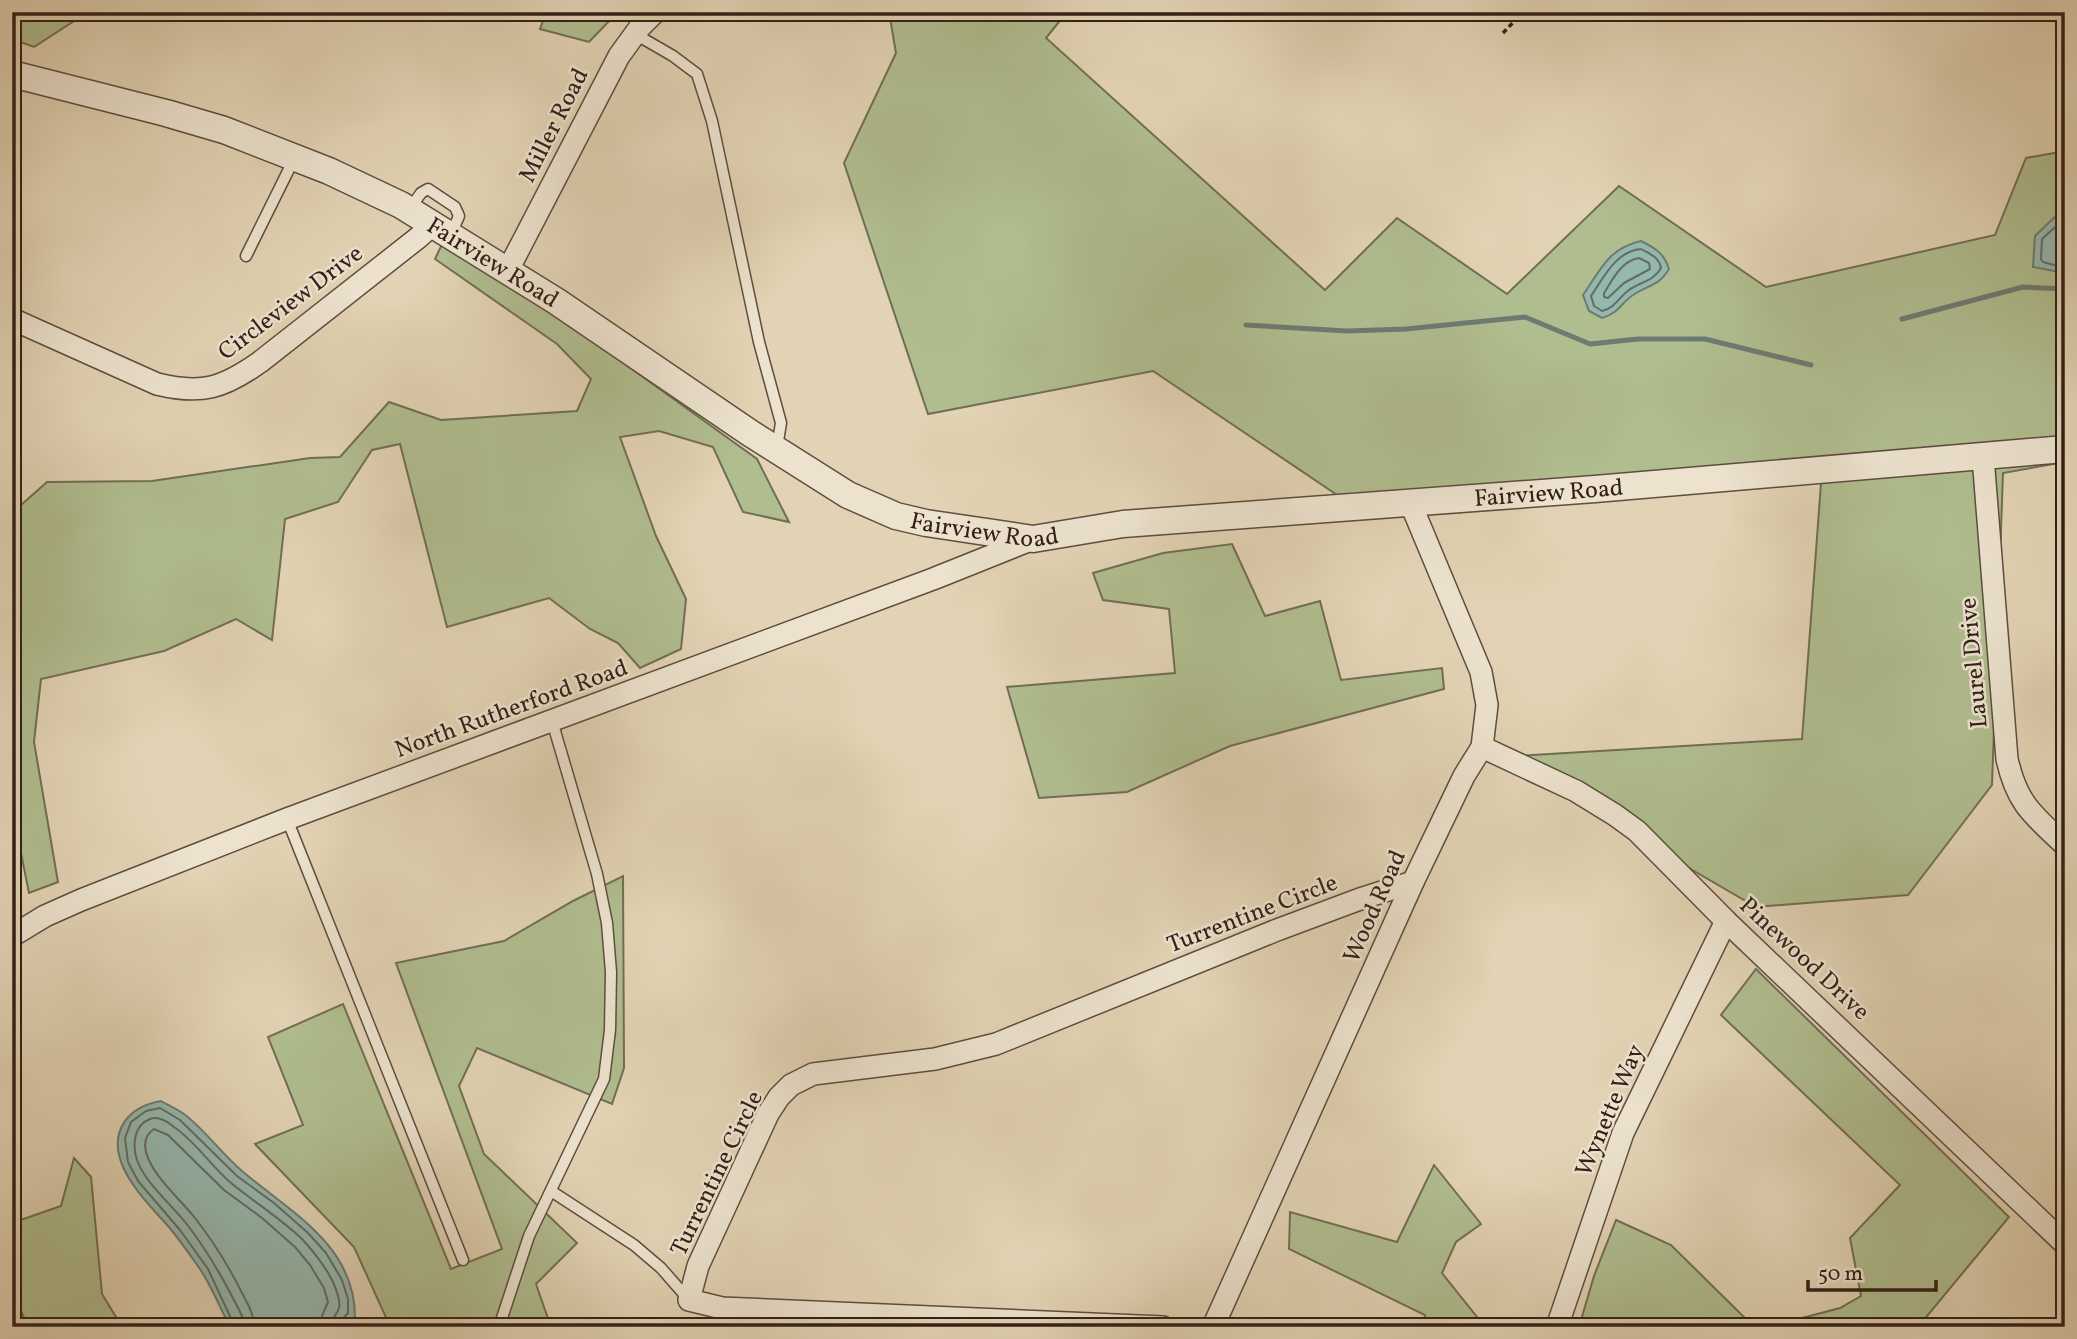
<svg xmlns="http://www.w3.org/2000/svg" width="2077" height="1339" font-family="Vollkorn,serif">
<style>
.green{fill:#b0bd8f;stroke:#716e54;stroke-width:2}
.water{fill:#95b8ae;stroke:#6d7b72;stroke-width:2}
.lines{fill:none;stroke-linecap:round;stroke-linejoin:round}
.shore{stroke:#646c64;stroke-width:2}
.stream{stroke:#6d7b72;stroke-width:5}
.service-casing{stroke:#5e4d40;stroke-width:13}
.minor-casing{stroke:#5e4d40;stroke-width:24}
.tertiary-casing{stroke:#5e4d40;stroke-width:29}
.path{stroke:#322019;stroke-width:3.5;stroke-dasharray:5 3.5;stroke-linecap:butt}
.service{stroke:#ece2ce;stroke-width:10}
.minor{stroke:#ece2ce;stroke-width:21}
.tertiary{stroke:#ece2ce;stroke-width:26}
.labels{text-anchor:middle;stroke-width:5;stroke-linejoin:round;paint-order:stroke}
.street-label{font-size:24px;fill:#322019;stroke:#ece2ce}
</style>
<rect width="100%" height="100%" fill="#e2d3b4"/>
<filter id="stains"><feTurbulence type="fractalNoise" baseFrequency=".00286" numOctaves="4"/><feColorMatrix values="0 0 0 0 .2 0 0 0 0 .09 0 0 0 0 .02 0 0 0 .5 -.17"/></filter>
<radialGradient id="worn" r=".72"><stop offset=".6" stop-color="#630" stop-opacity="0"/><stop offset="1" stop-color="#630" stop-opacity=".3"/></radialGradient>
<!-- green -->
<g class="green">
<path d="M12 12H88L34 47 12 39Z"/>
<path d="M546 12H618L589 42 540 29Z"/>
<path d="M889 12H1067L1046 38 1325 290 1397 218 1507 294 1619 186 1766 287 1995 235 2026 158 2065 151V462L2003 473 1992 785 1908 895 1756 907 1498 757 1802 739 1822 470 1346 501 1153 371 928 414 844 163 896 53Z"/>
<path d="M444 240 575 328 757 459 789 522 743 512 713 447 659 431 620 437 656 536 686 599 681 649 640 668 618 643 590 629 549 598 447 627 400 444 372 450 338 502 285 519 272 640 236 619 164 651 41 679 34 742 58 882 29 893 12 809V513L47 482 152 481 310 458 340 457 389 402 441 420 577 411 591 379 557 344 435 259Z"/>
<path d="M1232 544 1265 616 1320 601 1341 680 1442 668 1444 689 1230 746 1127 792 1039 798 1007 687 1175 673 1169 609 1103 600 1093 573 1163 553Z"/>
<path d="M623 876 624 1068 612 1104 477 1048 459 1086 484 1154 577 1243 536 1284 551 1327H384L389 1324 354 1247 255 1144 303 1125 268 1037 343 1004 451 1269 502 1249 396 963 504 941 573 901Z"/>
<path d="M1756 969 2009 1217 1918 1327H1768L1840 1308 1861 1296 1850 1238 1900 1185 1721 1015Z"/>
<path d="M74 1158 91 1177 102 1294 122 1327H28L12 1290V1223L61 1206Z"/>
<path d="M1434 1165 1481 1224 1456 1242 1442 1273 1485 1327H1424L1425 1315 1289 1249 1290 1212 1397 1242Z"/>
<path d="M1616 1220 1671 1245 1754 1327H1579L1594 1276Z"/>
</g>
<!-- water -->
<g class="water">
<path d="M2065 211V273L2033 267 2035 236 2060 212Z"/>
<path d="M1641 241C1655 248 1664 253 1669 269 1659 286 1648 285 1633 295 1620 304 1619 313 1602 318L1589 311 1583 295C1601 269 1609 248 1641 241Z"/>
<path d="M161 1101C168 1105 177 1109 184 1114 205 1130 221 1153 242 1171 290 1212 355 1245 355 1317L344 1327H230C220 1308 212 1287 200 1269 190 1255 180 1240 168 1226 152 1208 133 1189 123 1167 108 1132 127 1107 161 1101Z"/>
</g>
<g class="lines">
<!-- shore -->
<g class="shore">
<path d="M2065 218 2042 239 2041 259 2043 262 2065 268"/>
<path d="M1641 249C1650 254 1659 257 1661 268 1654 281 1640 282 1629 290 1619 297 1615 308 1602 311L1594 306 1591 296C1604 277 1616 251 1641 249Z"/>
<path d="M1639 258 1649 263 1650 269 1624 283 1608 298 1604 297V293C1613 279 1621 261 1639 258Z"/>
<path d="M235 1327 208 1269 180 1230 138 1181 128 1162 125 1138 131 1122 146 1111 160 1108 180 1120 237 1176 274 1203 308 1233 326 1253 342 1280 348 1299V1313L341 1321 340 1327"/>
<path d="M244 1327 243 1318C227 1285 211 1256 189 1227 173 1205 146 1185 137 1160 132 1145 134 1125 150 1119 158 1116 168 1122 174 1127 196 1142 211 1166 231 1183 254 1202 280 1218 302 1239 314 1252 325 1266 333 1282 336 1289 341 1301 339 1308 337 1315 331 1318 331 1327"/>
<path d="M255 1327C254 1314 247 1303 241 1291 228 1265 213 1241 195 1218 180 1199 157 1180 148 1158 143 1146 144 1136 154 1129L168 1135 224 1190 262 1218 295 1247 310 1265 324 1288 328 1302 322 1316 320 1327"/>
</g>
<!-- stream -->
<g class="stream">
<path d="M1902 319 2023 287 2065 289"/>
<path d="M1246 325 1347 331 1406 329 1525 317 1590 344 1638 339H1705L1811 365"/>
</g>
<!-- service casing -->
<g class="service-casing">
<g id="service">
<path d="M635 34 673 56 697 74 712 121 759 342 781 423 777 447"/>
<path d="M409 210 421 193 428 189 455 207 459 216 451 234"/>
<path d="M246 256 295 157"/>
<path d="M287 819 463 1260"/>
<path d="M551 1191 634 1245 661 1268 689 1300"/>
<path d="M12 1321 15 1327"/>
<path d="M499 1327 529 1236 604 1079 610 1030 611 972 607 923 597 874 552 721"/>
</g>
</g>
<!-- minor casing -->
<g class="minor-casing">
<g id="minor">
<path d="M508 270 619 56 640 27 655 12"/>
<path d="M12 319 157 384C202 395 223 388 260 362L419 237 433 224"/>
<path d="M1983 457 2007 759C2017 804 2033 815 2065 845"/>
<path d="M1482 747 1576 791 1615 815 1637 831 1726 921 2065 1244"/>
<path d="M12 936 45 916 81 900 287 819 933 579 1033 539"/>
<path d="M1163 1327 722 1308 689 1300 698 1266 768 1114 779 1097 791 1085 813 1074 935 1059 996 1044 1277 930 1360 899 1413 882"/>
<path d="M1213 1327 1413 882 1464 776 1482 747 1487 705 1481 672 1410 502"/>
<path d="M1557 1327 1623 1133 1726 921"/>
</g>
</g>
<!-- tertiary casing -->
<g class="tertiary-casing">
<g id="tertiary">
<path id="s1" d="M12 74 166 113 224 130 329 171 401 205 556 301 750 433 848 495 896 516 926 523 1033 539 1123 524 1595 489 2065 449"/>
</g>
</g>
<!-- path -->
<path class="path" d="M1503 33 1523 12"/>
<!-- service -->
<use href="#service" class="service"/>
<!-- minor -->
<use href="#minor" class="minor"/>
<!-- tertiary -->
<use href="#tertiary" class="tertiary"/>
</g>
<g class="labels">
<!-- street labels -->
<g class="street-label">
<text transform="translate(553 125) rotate(-63)" y="8">Miller Road</text>
<text dy="8" stroke="none"><textPath href="#s1" startOffset="520">Fairview Road</textPath></text>
<text transform="translate(290 302) rotate(-37)" y="8">Circleview Drive</text>
<text dy="8" stroke="none"><textPath href="#s1" startOffset="1654">Fairview Road</textPath></text>
<text dy="8" stroke="none"><textPath href="#s1" startOffset="1087">Fairview Road</textPath></text>
<text transform="translate(1973 663) rotate(-95)" y="8">Laurel Drive</text>
<text transform="translate(511 708) rotate(-20)" y="8">North Rutherford Road</text>
<text transform="translate(1374 906) rotate(-66)" y="8">Wood Road</text>
<text transform="translate(1252 913) rotate(-21)" y="8">Turrentine Circle</text>
<text transform="translate(1805 958) rotate(43)" y="8">Pinewood Drive</text>
<text transform="translate(1609 1110) rotate(-67)" y="8">Wynette Way</text>
<text transform="translate(716 1173) rotate(-64)" y="8">Turrentine Circle</text>
</g>
</g>
<!-- margin -->
<rect width="2077" height="1339" fill="none" stroke="#e2d3b4" stroke-width="42"/>
<rect x="14" y="14" width="2049" height="1311" fill="none" stroke="#322019" stroke-width="3.5"/>
<rect x="21" y="21" width="2035" height="1297" fill="none" stroke="#322019" stroke-width="2"/>
<!-- scale -->
<path d="M1808 1280v10h128v-10" fill="none" stroke="#322019" stroke-width="3.5"/>
<text x="1818" y="1280" font-size="21" fill="#322019" stroke="#ece2ce" stroke-width="5" paint-order="stroke">50 m</text>
<rect width="100%" height="100%" filter="url(#stains)"/>
<rect width="100%" height="100%" fill="url(#worn)"/>
</svg>
